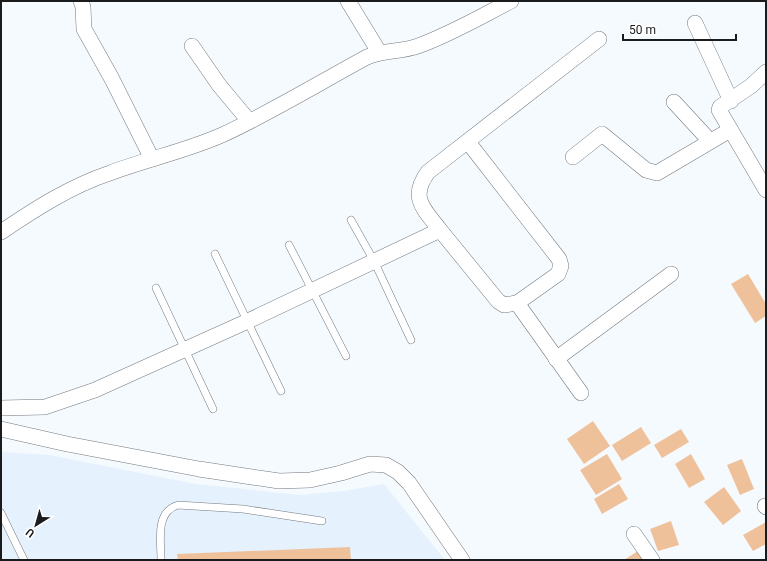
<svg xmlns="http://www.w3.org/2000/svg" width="767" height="561" font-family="Roboto,sans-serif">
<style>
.built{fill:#e5f1fd}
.building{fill:#efc19b}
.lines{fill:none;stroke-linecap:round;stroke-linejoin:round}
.lane-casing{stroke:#747a7f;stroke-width:8}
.street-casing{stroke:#747a7f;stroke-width:16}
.lane{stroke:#fff;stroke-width:7}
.street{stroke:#fff;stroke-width:15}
</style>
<rect width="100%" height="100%" fill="#f5faff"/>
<!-- built -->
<path class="built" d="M1 452 49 455 196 484 300 495 344 491 384 484 445 560H1Z"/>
<!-- building -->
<g class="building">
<path d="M748 274 766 304V316L755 323 731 284Z"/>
<path d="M593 421 610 446 584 464 567 439Z"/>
<path d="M641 427 651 443 622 461 612 445Z"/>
<path d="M681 429 689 442 662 458 654 445Z"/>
<path d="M607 454 622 479 596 495 580 470Z"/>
<path d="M691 454 705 479 689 488 675 464Z"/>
<path d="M742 459 754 489 740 495 727 465Z"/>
<path d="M619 484 628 499 602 514 594 499Z"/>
<path d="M724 487 741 511 723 525 704 502Z"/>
<path d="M671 521 679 545 658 551 650 529Z"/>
<path d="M766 522V544L753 551 743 535Z"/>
<path d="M350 547 351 560H178L177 554Z"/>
<path d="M641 549 648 560H624Z"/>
</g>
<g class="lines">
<!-- lane casing -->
<g class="lane-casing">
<g id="lane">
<path d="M351 220 374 261 411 340"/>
<path d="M289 245 346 356"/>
<path d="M215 254 281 391"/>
<path d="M156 288 213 409"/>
<path d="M1 513 24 560"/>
<path d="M161 560C161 540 155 512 178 505L243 509 322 521"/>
</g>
</g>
<!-- street casing -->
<g class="street-casing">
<g id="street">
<path d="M81 1 83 7 84 29 112 79 152 159"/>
<path d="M348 1 379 52"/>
<path d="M695 23 731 101"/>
<path d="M192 46 219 85 249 121"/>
<path d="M766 72 751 86 720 107 719 110 766 190"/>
<path d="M674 102 710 141"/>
<path d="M468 142 559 259 561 266 558 274 517 303"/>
<path d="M573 157 602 134 646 170 657 173 730 130"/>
<path d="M440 230C424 209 409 198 428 172L599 39"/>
<path d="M1 232C35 209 71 186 110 173 147 159 186 151 222 135 272 112 319 83 367 57 384 50 401 52 418 46 451 34 480 17 511 1"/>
<path d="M556 359 671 274"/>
<path d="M1 408 45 407 95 390 248 321 440 230 498 301 504 305 517 303 581 393"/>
<path d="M1 429 67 444 199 469 279 481 310 480 341 473 370 464 386 465 398 472 409 483 462 560"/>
<path d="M765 506 766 507"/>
<path d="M634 534 652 560"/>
</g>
</g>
<!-- lane -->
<use href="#lane" class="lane"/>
<!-- street -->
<use href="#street" class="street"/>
</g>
<!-- border -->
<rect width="767" height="561" fill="none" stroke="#191b1d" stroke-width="4"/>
<!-- north arrow -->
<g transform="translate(36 525) rotate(217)" stroke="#ffffff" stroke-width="3" paint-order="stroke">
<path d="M0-3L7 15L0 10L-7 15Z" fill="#191b1d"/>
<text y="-6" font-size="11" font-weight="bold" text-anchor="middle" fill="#191b1d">U</text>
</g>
<!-- scale -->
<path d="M623 34v6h113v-6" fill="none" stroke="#191b1d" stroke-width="2"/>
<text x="629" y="34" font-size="12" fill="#191b1d" stroke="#ffffff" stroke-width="3" paint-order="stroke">50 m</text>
</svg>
